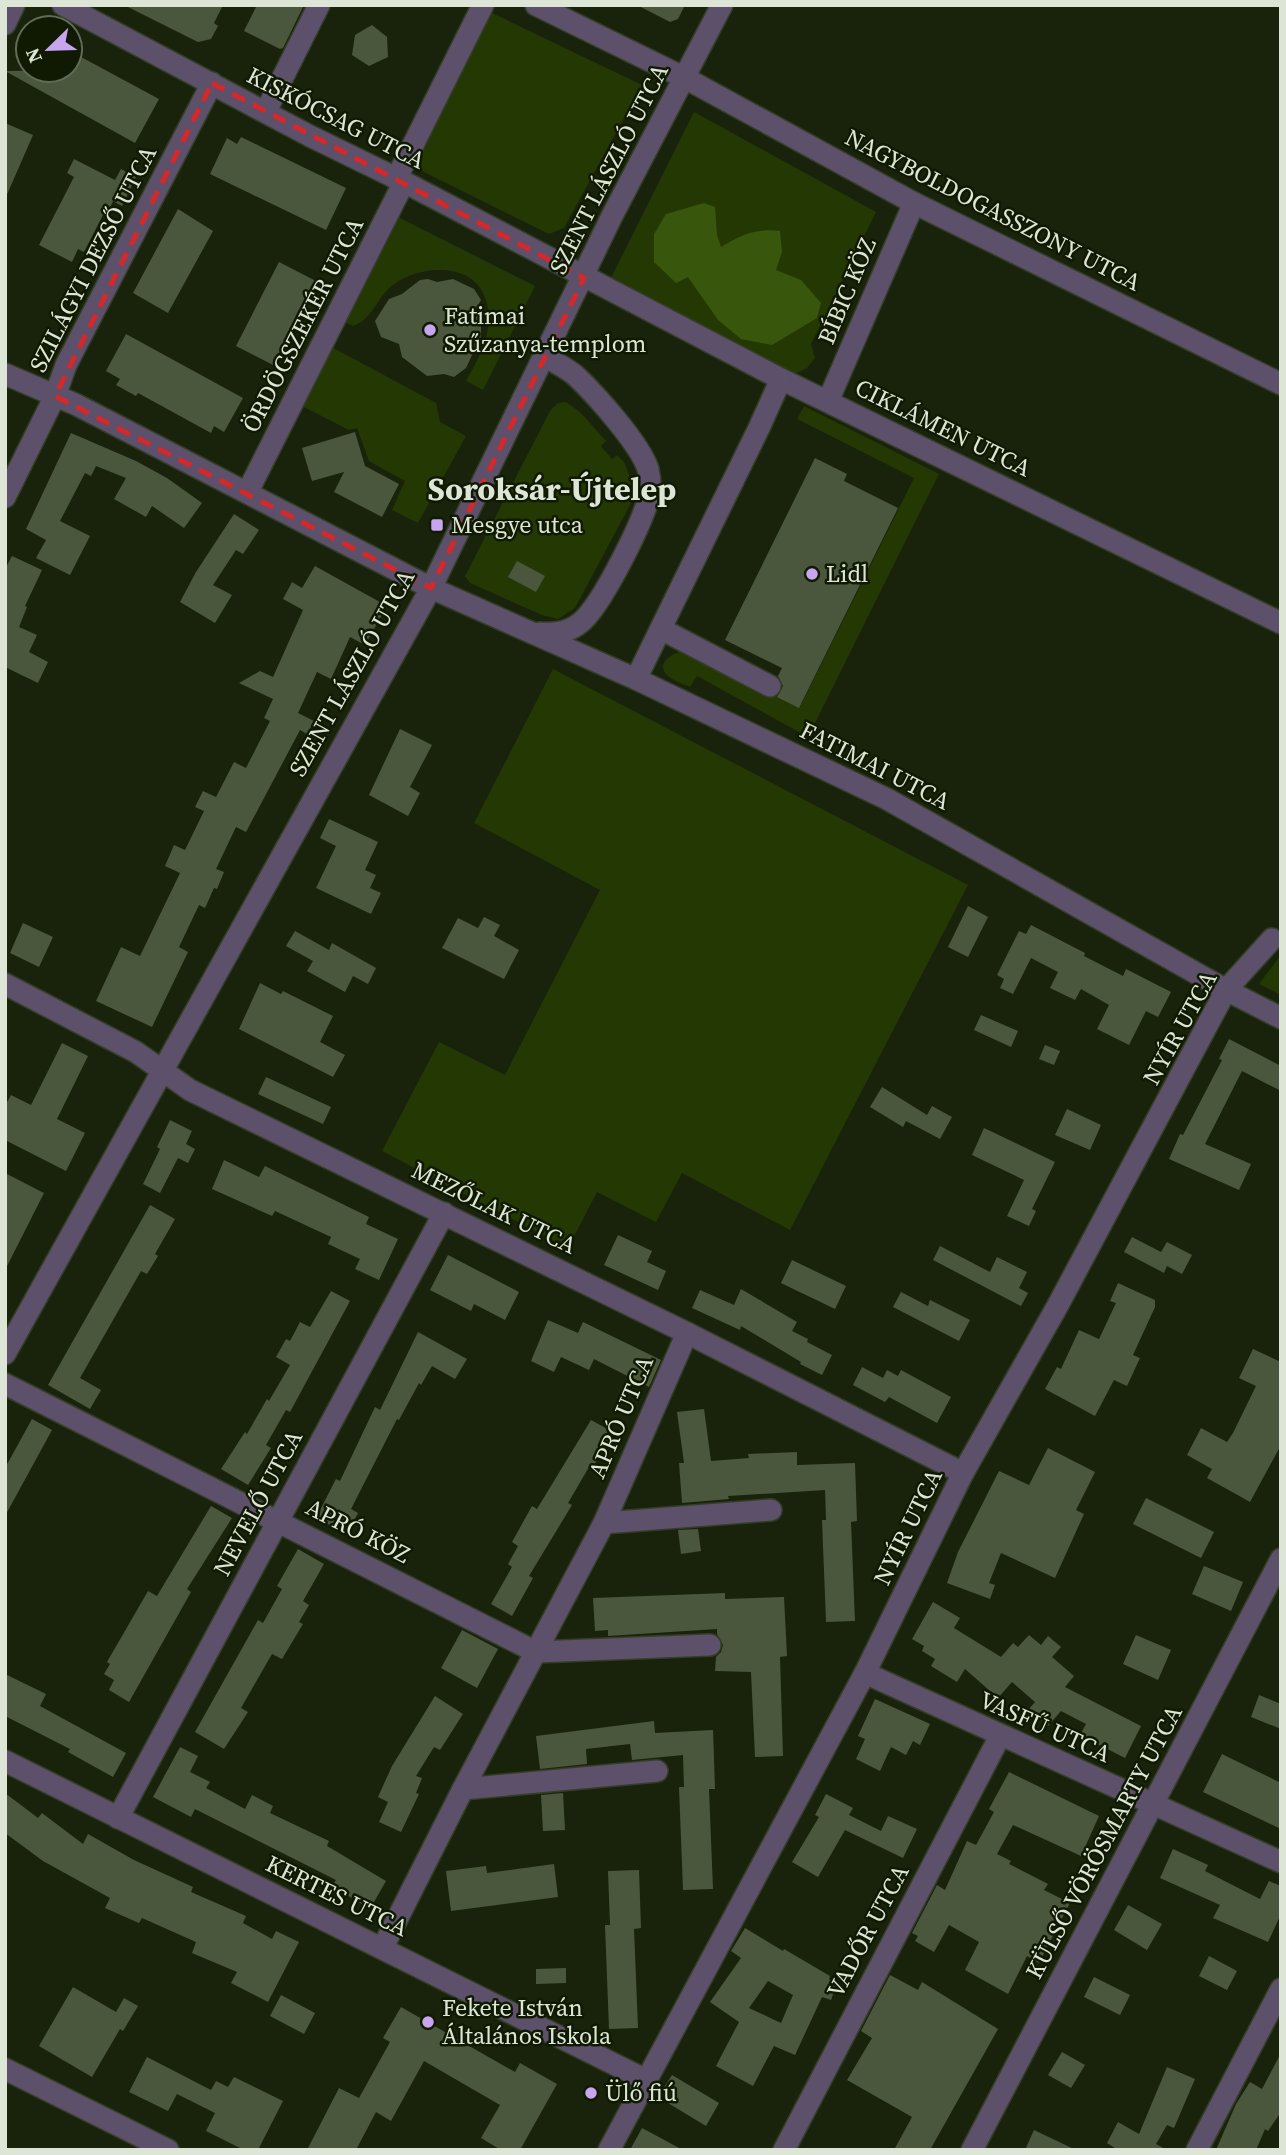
<svg xmlns="http://www.w3.org/2000/svg" width="1286" height="2155" font-family="'Source Serif 4',serif">
<style>
.green{fill:#243804}
.forest{fill:#39560d}
.building{fill:#4a573d;fill-rule:evenodd}
.lines{fill:none;stroke-linecap:round;stroke-linejoin:round}
.minor-casing{stroke:#343e27;stroke-width:24}
.minor{stroke:#5c506b;stroke-width:21}
.marked{fill:none;stroke:#d62828;stroke-width:5;stroke-dasharray:14 9;stroke-linejoin:round}
.poi-dot{fill:#c7a6ef;stroke:#101a03;stroke-width:2.5}
.labels{text-anchor:middle;stroke-width:5;stroke-linejoin:round;paint-order:stroke}
.street-label{font-size:24px;fill:#dde5d6;stroke:#101a03}
.poi-label{font-size:24px;fill:#dde5d6;stroke:#101a03;text-anchor:start}
.district-label{font-size:32px;font-weight:bold;fill:#dde5d6;stroke:#101a03}
</style>
<rect width="100%" height="100%" fill="#19230b"/>
<!-- green -->
<g class="green">
<path d="M490 12 642 85 564 228 549 234 416 168 415 163Z"/>
<path d="M694 112 876 212 811 344 815 358 807 368 795 374 610 280Z"/>
<path d="M392 214 535 286 483 390 466 381C481 354 497 326 484 295 470 261 418 266 394 284 376 297 374 319 353 326L339 319Z"/>
<path d="M326 344 436 403 440 422 466 436 418 523 392 510 405 481 369 461 357 428 349 430 296 403Z"/>
<path d="M566 402 580 412 606 441 601 446 612 459 617 455 624 462 633 484 630 505 575 608 558 619 542 615 470 583 465 576 550 411 558 403Z"/>
<path d="M804 406 939 474 808 737 697 676 690 687C683 684 674 681 668 676 653 662 676 652 687 650L800 707 914 478 797 419Z"/>
<path d="M553 669 968 885 790 1230 682 1173 656 1222 597 1192 568 1248 382 1151 439 1042 505 1075 600 890 474 823Z"/>
<path d="M1281 955V995L1259 984Z"/>
</g>
<!-- forest -->
<path class="forest" d="M704 203 715 207 717 235 721 247C741 235 756 228 780 231L782 252 776 270 801 280 821 303 817 318 772 345 741 339 718 320 688 277 676 283 654 262V234L666 214Z"/>
<!-- building -->
<g class="building">
<path d="M124 5H223L214 23 218 26 211 39 198 42Z"/>
<path d="M257 5H304L283 48 280 49 244 31Z"/>
<path d="M637 5H685L678 19 670 22Z"/>
<path d="M372 25 387 37 388 57 369 66 352 55 355 35Z"/>
<path d="M70 51 159 99 135 143 5 71 70 70Z"/>
<path d="M5 123 33 135 5 199Z"/>
<path d="M241 137 346 188 326 230 210 174 227 138 237 144Z"/>
<path d="M74 159 115 180 121 169 136 177 122 206 113 201 107 215 104 213 84 252 78 249 72 262 39 245 74 177 67 173Z"/>
<path d="M178 209 213 231 168 313 133 293Z"/>
<path d="M279 262 316 281 273 365 236 346Z"/>
<path d="M428 279 437 282 453 279 474 289 481 300 474 312 481 324V336L466 368 454 377 444 374 427 376 402 357 399 344 381 337 375 321 389 299 402 294 420 280Z"/>
<path d="M126 334 243 398 224 432 214 426 211 433 138 393 136 396 116 385 120 379 106 371Z"/>
<path d="M355 432 365 466 399 484 382 517 334 492 344 472 312 481 302 448Z"/>
<path d="M71 433 136 461 167 478 202 503 184 528 152 506 146 517 114 499 126 478 96 466 91 476 85 473 60 521 90 536 70 575 36 558 46 540 26 529Z"/>
<path d="M815 458 847 474 844 481 898 508 799 708 777 697 783 686 778 676 782 668 725 640Z"/>
<path d="M234 514 259 530 243 554 236 550 213 585 232 595 215 623 180 602 196 572Z"/>
<path d="M12 556 42 570 25 606 27 607 19 627 37 635 29 652 48 662 38 683 5 667V569Z"/>
<path d="M517 561 545 576 536 592 508 577Z"/>
<path d="M315 566 387 606 365 645 350 637 331 679 317 672 298 713 314 721 307 734 300 730 246 832 236 827 216 869 224 872 217 889 214 888 205 908 199 905 179 947 188 952 152 1027 96 1001 121 947 140 956 180 873 165 866 174 845 185 850 204 811 195 807 203 791 216 797 234 762 246 768 270 721 264 718 273 699 239 683 260 671 273 677 303 610 283 599 292 582 302 588Z"/>
<path d="M400 729 432 745 410 787 420 793 408 816 369 795Z"/>
<path d="M329 819 378 842 365 870 376 875 370 888 381 893 371 914 316 888 336 846 320 838Z"/>
<path d="M968 906 988 917 968 957 948 947Z"/>
<path d="M484 917 500 925 494 936 519 950 504 979 442 948 458 918 478 928Z"/>
<path d="M23 923 53 937 39 967 10 953Z"/>
<path d="M1031 925 1085 953 1084 956 1123 976 1126 969 1171 992 1158 1017 1146 1011 1129 1045 1097 1029 1109 1005 1081 989 1075 1000 1050 988 1058 972 1031 958 1013 994 1000 988 1004 979 997 975 1019 931 1026 934Z"/>
<path d="M295 931 329 950 332 943 376 968 368 984 353 976 345 992 307 971 313 961 286 946Z"/>
<path d="M260 983 281 994 283 991 333 1016 320 1042 345 1055 333 1077 239 1029Z"/>
<path d="M981 1015 1018 1031 1011 1047 974 1030Z"/>
<path d="M1229 1039 1281 1066V1091L1242 1071 1205 1144 1251 1164 1239 1190 1169 1159 1180 1134 1183 1135 1222 1060 1219 1059Z"/>
<path d="M62 1043 88 1056 57 1119 85 1133 66 1171 5 1140V1106L11 1095 31 1105Z"/>
<path d="M1045 1045 1060 1051 1054 1065 1039 1059Z"/>
<path d="M266 1077 331 1107 323 1124 258 1094Z"/>
<path d="M882 1087 927 1115 932 1106 952 1117 940 1139 906 1121 903 1127 870 1107Z"/>
<path d="M1067 1109 1101 1125 1090 1150 1055 1135Z"/>
<path d="M170 1120 192 1131 186 1144 195 1149 188 1163 178 1158 160 1193 143 1184 160 1149 157 1147Z"/>
<path d="M984 1128 1055 1162 1032 1209 1036 1211 1029 1226 1007 1216 1024 1180 972 1155Z"/>
<path d="M224 1160 259 1177 265 1166 369 1217 366 1224 398 1239 379 1280 355 1269 360 1259 328 1244 331 1237 275 1211 272 1216 212 1189Z"/>
<path d="M5 1173 44 1193 5 1270Z"/>
<path d="M150 1205 175 1219 155 1254 158 1256 147 1274 141 1271 80 1378 101 1390 90 1409 48 1385Z"/>
<path d="M618 1235 652 1251 647 1262 666 1271 658 1290 604 1265Z"/>
<path d="M1132 1237 1161 1252 1167 1242 1192 1255 1182 1274 1167 1266 1164 1273 1124 1252Z"/>
<path d="M940 1246 990 1272 997 1257 1027 1272 1019 1288 1028 1293 1021 1306 933 1260Z"/>
<path d="M448 1255 519 1292 505 1320 474 1304 471 1311 430 1290Z"/>
<path d="M792 1260 846 1286 835 1309 781 1283Z"/>
<path d="M1118 1283 1155 1300V1307L1133 1355 1140 1358 1127 1386 1114 1380 1095 1416 1045 1389 1057 1367 1061 1369 1079 1330 1099 1339 1116 1303 1110 1301Z"/>
<path d="M741 1289 797 1322 792 1331 808 1339 807 1342 832 1355 822 1375 800 1364 801 1362 741 1326 740 1330 692 1308 700 1290 734 1305Z"/>
<path d="M331 1291 350 1301 290 1412 286 1410 266 1445 271 1448 248 1485 221 1469 245 1432 247 1434 267 1399 269 1401 290 1365 276 1357 286 1339 290 1341 300 1322 310 1327Z"/>
<path d="M901 1292 928 1306 930 1300 970 1320 959 1341 893 1307Z"/>
<path d="M548 1320 578 1333 583 1322 661 1360 649 1387 594 1359 589 1370 561 1357 554 1372 531 1361Z"/>
<path d="M418 1332 467 1359 455 1379 432 1366 421 1385 419 1383 399 1420 397 1419 351 1509 358 1513 347 1534 316 1518 336 1479 340 1481 375 1407 380 1410Z"/>
<path d="M1253 1349 1281 1362V1445L1250 1502 1207 1478 1212 1469 1187 1455 1201 1428 1227 1442 1233 1433 1256 1386 1239 1378Z"/>
<path d="M862 1367 883 1378 887 1370 898 1376 901 1370 951 1397 937 1423 889 1397 885 1402 853 1385Z"/>
<path d="M704 1409 711 1461 749 1458 748 1454 797 1452V1465L855 1463 857 1521 851 1522 855 1621 826 1622 822 1520H826L825 1490 728 1496 729 1499 682 1503 679 1463H684L677 1412Z"/>
<path d="M32 1419 52 1430 5 1516V1468Z"/>
<path d="M591 1420 613 1432 592 1469 589 1467 568 1503 572 1505 529 1576 533 1578 512 1616 491 1604 512 1567 508 1564 518 1546 512 1542 532 1506 537 1509Z"/>
<path d="M1048 1448 1095 1472 1076 1510 1084 1514 1055 1578 1001 1553 989 1583 995 1585 990 1599 947 1583 958 1552 999 1471 1029 1485Z"/>
<path d="M1146 1498 1214 1532 1201 1558 1133 1524Z"/>
<path d="M211 1506 232 1518 187 1589 191 1592 129 1702 109 1690 114 1680 104 1674 110 1664 107 1662 148 1591 157 1596Z"/>
<path d="M698 1529 701 1551 681 1554 678 1530Z"/>
<path d="M298 1549 324 1564 303 1601 309 1605 299 1622 303 1624 282 1659 272 1654 241 1708 248 1712 224 1749 195 1732 258 1620 263 1623 282 1589 277 1586Z"/>
<path d="M1204 1566 1243 1582 1231 1611 1192 1594Z"/>
<path d="M725 1593V1599L784 1597 787 1656 780 1657 783 1756 755 1757 751 1672 715 1671 716 1657 721 1652 723 1645 717 1634V1629L608 1636V1630L595 1631 593 1598Z"/>
<path d="M933 1602 960 1618 954 1628 1001 1657 1013 1643 1018 1647 1029 1635 1041 1645 1048 1636 1061 1647 1052 1657 1074 1676 1065 1687 1141 1726 1125 1758 1080 1735 1086 1724 1061 1711 1048 1726 1029 1709 1035 1702 1012 1682 998 1698 965 1669 957 1682 931 1666 935 1659 922 1651 924 1646 912 1639Z"/>
<path d="M462 1630 498 1649 477 1688 441 1668Z"/>
<path d="M1136 1635 1171 1650 1158 1680 1123 1664Z"/>
<path d="M5 1674 46 1694 40 1706 126 1753 113 1777 68 1752 70 1749 5 1716Z"/>
<path d="M1259 1695 1281 1704V1729L1251 1717Z"/>
<path d="M435 1696 463 1714 440 1750 434 1747 416 1776 422 1778 416 1793 419 1794 401 1832 379 1822 388 1802 378 1797 392 1766Z"/>
<path d="M875 1699 930 1724 920 1745 913 1741 906 1755 891 1747 880 1771 856 1759 865 1739 858 1736Z"/>
<path d="M654 1721 655 1733 713 1730 715 1789H709L713 1889 683 1890 679 1787H684L683 1755 632 1760 630 1744 586 1749 587 1764 540 1769 536 1736Z"/>
<path d="M180 1747 198 1756 190 1772 210 1782 206 1788 245 1809 252 1795 273 1806 270 1813 329 1841 327 1846 386 1881 370 1909 332 1886 336 1880 195 1809 191 1817 153 1797Z"/>
<path d="M1222 1754 1281 1783V1829L1203 1792Z"/>
<path d="M1009 1772 1099 1816 1081 1856 1013 1825 997 1854 1011 1861 1009 1864 1048 1884 1044 1890 1070 1903 1039 1963 1027 1956 1008 1994 965 1970 979 1942 949 1925 934 1952 915 1941 918 1936 912 1933 937 1885 945 1890 967 1841 976 1845 994 1812 989 1809Z"/>
<path d="M5 1793 38 1818 42 1813 83 1844 88 1834 134 1860 193 1887 191 1892 246 1916 243 1923 272 1939 276 1931 299 1942 268 2002 231 1983 237 1972 192 1953 196 1942 142 1918 139 1923 105 1908 110 1898 43 1861 5 1833Z"/>
<path d="M563 1793 565 1830 543 1831 541 1795Z"/>
<path d="M826 1794 853 1808 849 1815 881 1831 888 1816 917 1829 903 1858 845 1830 818 1877 792 1862 819 1817 815 1815Z"/>
<path d="M1173 1849 1208 1865 1205 1871 1260 1899 1269 1881 1281 1886V1914L1268 1942 1213 1918 1220 1905 1160 1878Z"/>
<path d="M554 1864 558 1897 451 1911 446 1871 486 1866 487 1873Z"/>
<path d="M639 1870 641 1928 634 1929 638 2028 609 2029 605 1925H610L608 1871Z"/>
<path d="M1128 1905 1162 1924 1147 1950 1114 1930Z"/>
<path d="M745 1928 783 1951 784 1949 830 1976 829 1979 837 1983 831 2000 822 1997 795 2055 774 2046 753 2086 716 2066 739 2022 710 2002 741 1958 731 1951ZM768 1981 793 1995 781 2023 749 2008Z"/>
<path d="M1209 1956 1237 1971 1227 1990 1199 1976Z"/>
<path d="M566 1968V1983L536 1984V1969Z"/>
<path d="M890 1975 918 1990 922 1982 998 2029 930 2150H894L912 2117 847 2080 872 2038 861 2031Z"/>
<path d="M1094 1977 1130 1995 1120 2015 1084 1997Z"/>
<path d="M73 1987 116 2012 124 1998 138 2006 123 2031 120 2029 92 2077 39 2046Z"/>
<path d="M281 1995 315 2013 304 2034 270 2016Z"/>
<path d="M401 2007 515 2072 520 2063 557 2084 520 2150H501L481 2138 500 2105 424 2061 391 2121 376 2112 356 2150H307L339 2088 359 2098 390 2042 383 2038Z"/>
<path d="M1062 2052 1085 2065 1071 2088 1048 2075Z"/>
<path d="M1281 2053V2112L1268 2131 1265 2129 1256 2150H1216L1236 2104 1250 2082 1262 2089Z"/>
<path d="M147 2057 211 2090 216 2081 228 2087 234 2077 283 2101 258 2150H244L206 2131 215 2113 177 2094 168 2111 129 2092Z"/>
<path d="M1167 2067 1195 2079 1174 2128 1167 2125 1156 2144 1167 2150H1118L1107 2143 1118 2122 1139 2134Z"/>
<path d="M672 2075 719 2103 706 2126 658 2097Z"/>
<path d="M642 2128 683 2150H630Z"/>
<path d="M1034 2130 1076 2150H1025Z"/>
</g>
<g class="lines">
<!-- minor casing -->
<g class="minor-casing">
<g id="minor">
<path d="M63 5 310 136 404 182 781 379 1281 623"/>
<path d="M536 5 685 78 914 203 1281 384"/>
<path d="M5 24 14 5"/>
<path d="M266 111 319 5"/>
<path d="M396 179 483 5"/>
<path d="M5 374 77 405 431 588 636 679 887 799 1226 990 1281 1018"/>
<path d="M828 401 914 203"/>
<path d="M248 491 404 182"/>
<path d="M5 497 55 396 66 365 212 83"/>
<path d="M661 629 770 686"/>
<path d="M539 633C554 634 568 633 580 623 601 607 643 522 649 496 651 487 650 478 648 469 640 444 596 395 576 376 567 368 554 362 544 356"/>
<path d="M636 679 759 428 781 379"/>
<path d="M5 984 136 1052 190 1090 687 1333 963 1473"/>
<path d="M5 1354 431 588 612 216 722 5"/>
<path d="M5 1384 536 1652 710 1645"/>
<path d="M604 1523 771 1510"/>
<path d="M865 1673 1281 1862"/>
<path d="M5 1761 646 2080"/>
<path d="M463 1789 657 1771"/>
<path d="M118 1818 444 1213"/>
<path d="M383 1947 463 1789 604 1523 687 1333"/>
<path d="M5 2069 168 2150"/>
<path d="M609 2150 865 1673 963 1473 1058 1305 1226 990 1272 939"/>
<path d="M784 2150 1000 1736"/>
<path d="M972 2150 1281 1559"/>
<path d="M1197 2150 1281 1989"/>
</g>
</g>
<!-- minor -->
<use href="#minor" class="minor"/>
</g>
<!-- marked area -->
<path class="marked" d="M212 83 584 278 431 588 55 396Z"/>
<!-- markers -->
<g class="poi-dot">
<circle cx="430" cy="330" r="7"/>
<rect x="430" y="518" width="14" height="14" rx="3.5"/>
<circle cx="812" cy="574" r="7"/>
<circle cx="428" cy="2022" r="7"/>
<circle cx="591" cy="2093" r="7"/>
</g>
<g class="labels">
<!-- street labels -->
<g class="street-label">
<text transform="translate(336 118) rotate(27)" y="8">KISKÓCSAG UTCA</text>
<text transform="translate(609 169) rotate(-63)" y="8">SZENT LÁSZLÓ UTCA</text>
<text transform="translate(993 210) rotate(27)" y="8">NAGYBOLDOGASSZONY UTCA</text>
<text transform="translate(93 259) rotate(-63)" y="8">SZILÁGYI DEZSŐ UTCA</text>
<text transform="translate(847 291) rotate(-67)" y="8">BÍBIC KÖZ</text>
<text transform="translate(303 325) rotate(-63)" y="8">ÖRDÖGSZEKÉR UTCA</text>
<text transform="translate(943 428) rotate(26)" y="8">CIKLÁMEN UTCA</text>
<text transform="translate(352 673) rotate(-61)" y="8">SZENT LÁSZLÓ UTCA</text>
<text transform="translate(875 766) rotate(27)" y="8">FATIMAI UTCA</text>
<text transform="translate(1180 1028) rotate(-61)" y="8">NYÍR UTCA</text>
<text transform="translate(494 1208) rotate(26)" y="8">MEZŐLAK UTCA</text>
<text transform="translate(621 1417) rotate(-67)" y="8">APRÓ UTCA</text>
<text transform="translate(258 1503) rotate(-62)" y="8">NEVELŐ UTCA</text>
<text transform="translate(908 1527) rotate(-64)" y="8">NYÍR UTCA</text>
<text transform="translate(358 1531) rotate(27)" y="8">APRÓ KÖZ</text>
<text transform="translate(1045 1727) rotate(24)" y="8">VASFŰ UTCA</text>
<text transform="translate(1104 1842) rotate(-62)" y="8">KÜLSŐ VÖRÖSMARTY UTCA</text>
<text transform="translate(337 1896) rotate(26)" y="8">KERTES UTCA</text>
<text transform="translate(868 1931) rotate(-62)" y="8">VADŐR UTCA</text>
</g>
<!-- poi labels -->
<g class="poi-label">
<text x="444" y="324">Fatimai<tspan x="444" dy="28">Szűzanya-templom</tspan></text>
<text x="451" y="533">Mesgye utca</text>
<text x="826" y="582">Lidl</text>
<text x="442" y="2016">Fekete István<tspan x="442" dy="28">Általános Iskola</tspan></text>
<text x="605" y="2101">Ülő fiú</text>
</g>
<!-- district labels -->
<g class="district-label">
<text x="552" y="500">Soroksár-Újtelep</text>
</g>
</g>
<!-- border -->
<rect width="1286" height="2155" fill="none" stroke="#dde5d6" stroke-width="14"/>
<!-- north arrow -->
<g transform="translate(49 49) rotate(247)"><circle r="33" fill="#101a03" stroke="#626b57" stroke-width="2"/>
<path d="M0-5L12 26L0 18L-12 26Z" fill="#c7a6ef"/>
<text y="-10" font-size="19" font-weight="bold" text-anchor="middle" fill="#dde5d6">N</text>
</g>
</svg>
